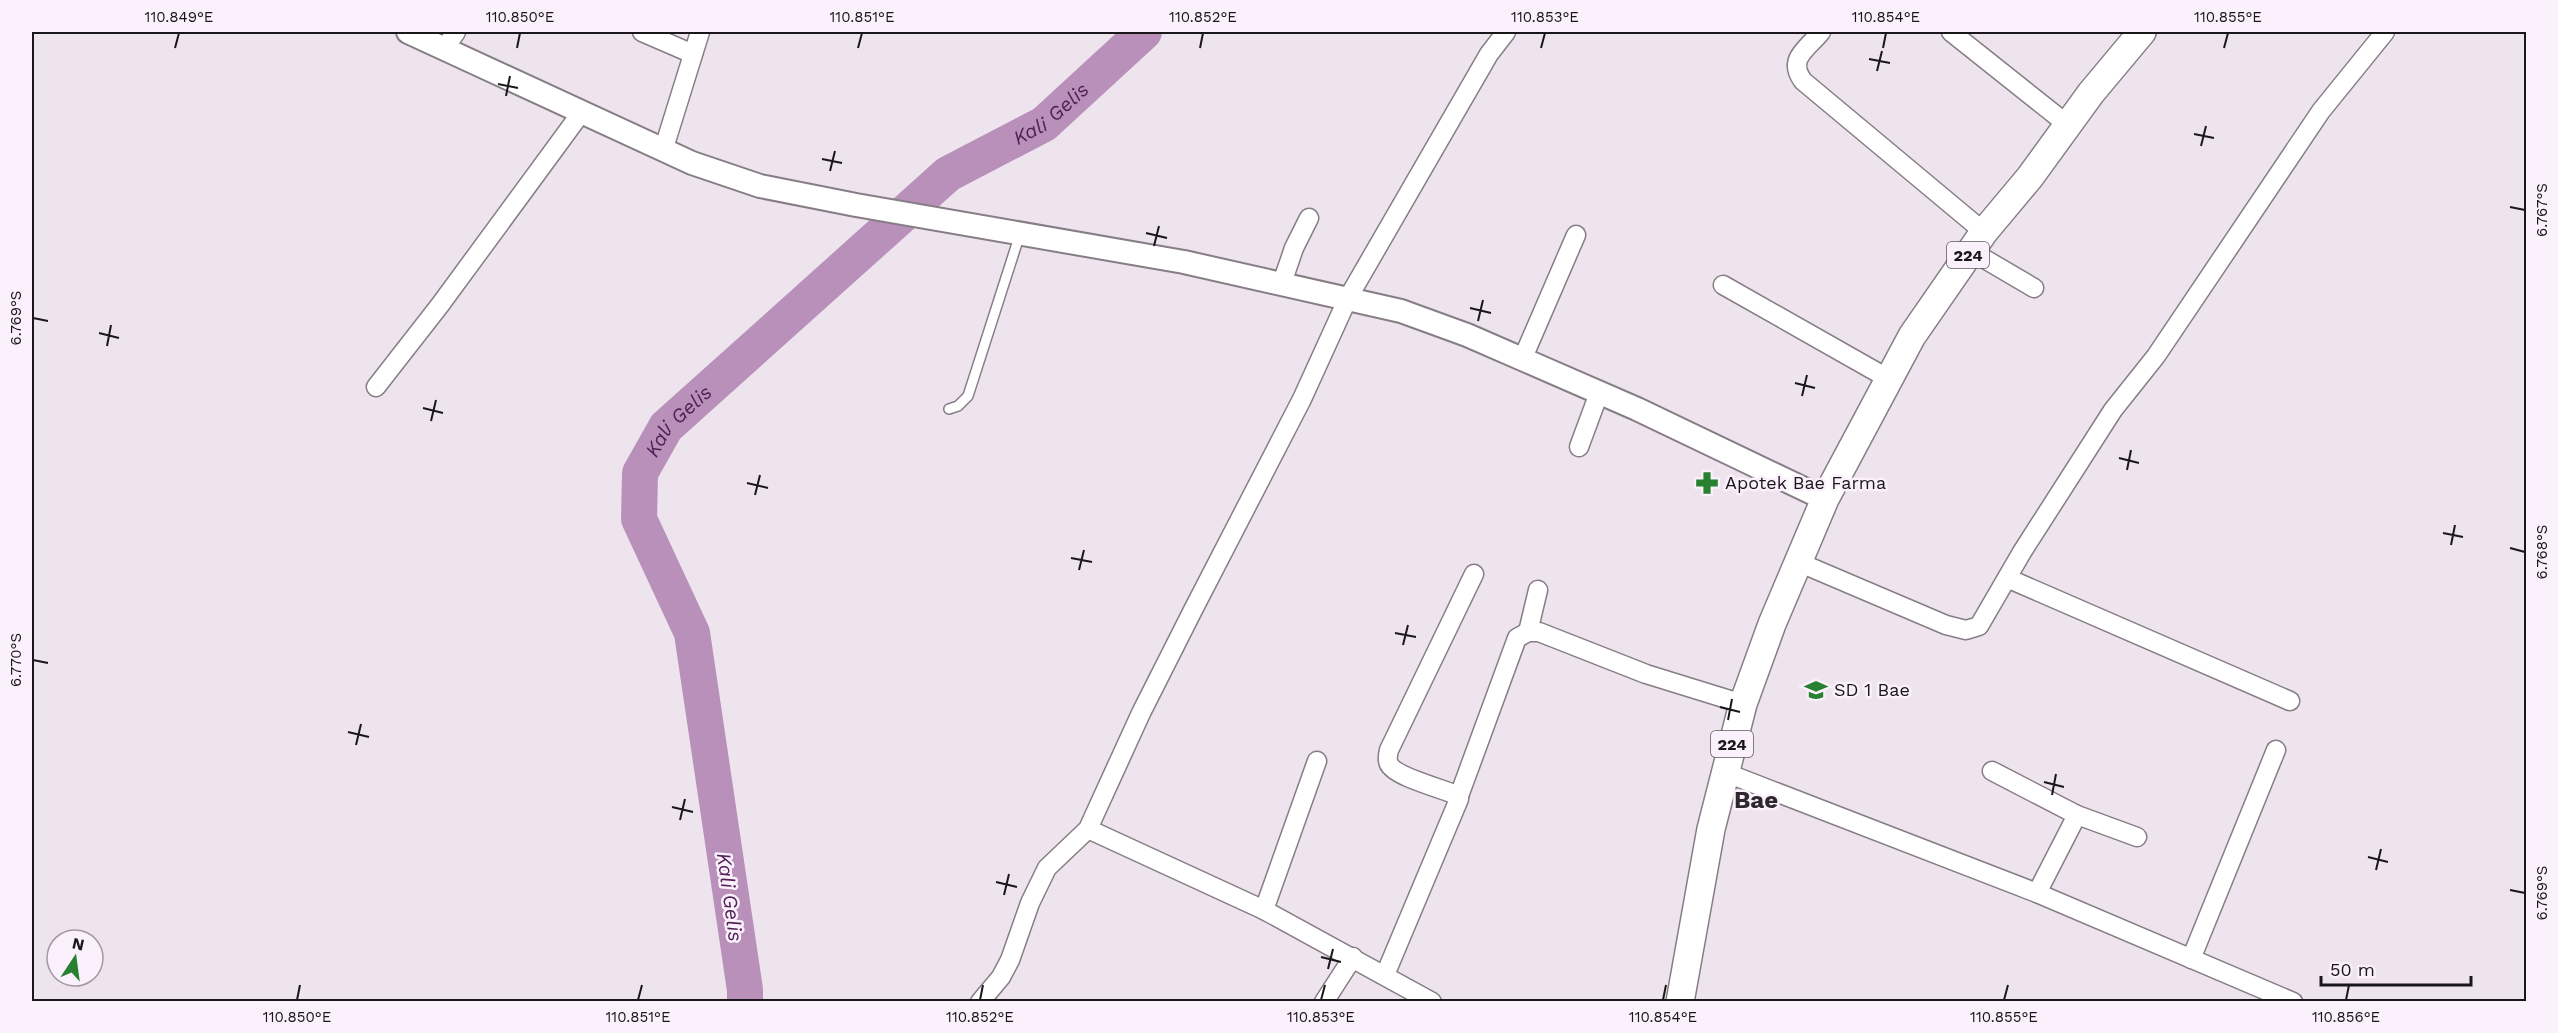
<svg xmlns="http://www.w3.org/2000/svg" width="2558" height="1033" font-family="'Work Sans',sans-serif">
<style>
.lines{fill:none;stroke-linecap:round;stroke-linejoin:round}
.river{stroke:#b890ba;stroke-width:36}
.service-casing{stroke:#867d86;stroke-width:12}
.minor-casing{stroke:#867d86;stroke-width:21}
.tertiary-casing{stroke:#867d86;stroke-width:26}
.primary-casing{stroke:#867d86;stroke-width:30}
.service{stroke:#fff;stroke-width:9}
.minor{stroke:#fff;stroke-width:18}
.tertiary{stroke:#fff;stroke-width:22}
.primary{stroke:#fff;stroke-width:27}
.ticks{fill:none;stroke:#1a171a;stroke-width:2}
.labels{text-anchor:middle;stroke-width:5;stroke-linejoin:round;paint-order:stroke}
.shield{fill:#fbf1fc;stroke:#5e585e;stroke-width:1.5}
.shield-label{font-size:16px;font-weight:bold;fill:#1a171a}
.poi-label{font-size:18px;fill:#1a171a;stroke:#fbf1fc;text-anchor:start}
.water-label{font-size:20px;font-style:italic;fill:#522156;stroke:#fbf1fc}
.district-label{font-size:24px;font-weight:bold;fill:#2e272e;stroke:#fbf1fc}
.neatline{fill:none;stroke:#1a171a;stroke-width:2}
.ticks-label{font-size:15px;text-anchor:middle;fill:#1a171a}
</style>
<rect width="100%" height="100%" fill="#eee4ee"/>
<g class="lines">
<!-- river -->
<path class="river" id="s1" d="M745 1002V990L692 633 639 519 640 473 666 427 948 174 1044 124 1144 32"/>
<!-- service casing -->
<g class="service-casing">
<path id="service" d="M949 409 958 406 968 396 1020 234"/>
</g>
<!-- minor casing -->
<g class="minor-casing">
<g id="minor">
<path d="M642 32 693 54"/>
<path d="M1821 32C1806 50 1787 59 1803 81L1984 232"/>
<path d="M1951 32 2068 125"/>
<path d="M444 49 456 32"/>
<path d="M663 151 700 32"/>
<path d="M1971 251 2034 288"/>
<path d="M1282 283 1294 248 1309 218"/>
<path d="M1723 285 1889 379"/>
<path d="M1522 360 1576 235"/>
<path d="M376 387 440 305 581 113"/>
<path d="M1579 447 1599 393"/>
<path d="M1798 562 1946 625 1966 630 1979 626 2022 552 2113 410 2156 356 2321 111 2385 32"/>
<path d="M2007 578 2290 701"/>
<path d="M1528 632 1538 590"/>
<path d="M1992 771 2077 815 2137 837"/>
<path d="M1724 772 2037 893 2293 1002"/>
<path d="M1459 796 1517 638 1528 632H1539L1646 674 1743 704"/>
<path d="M1088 829 1264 910 1432 1002"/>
<path d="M2037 893 2077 815"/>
<path d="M1264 910 1317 761"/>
<path d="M2191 959 2276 750"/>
<path d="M1385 975 1459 799V796C1444 789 1395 777 1389 764 1387 760 1388 754 1389 750L1474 574"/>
<path d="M980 1002 1001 977 1010 960 1030 903 1047 868 1088 829 1141 713 1193 610 1302 399 1348 298 1489 54 1506 32"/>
<path d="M1324 1002 1353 957"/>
</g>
</g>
<!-- tertiary casing -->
<g class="tertiary-casing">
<path id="tertiary" d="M408 32 692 163 760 186 856 205 1184 262 1401 311 1467 335 1637 409 1825 499"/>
</g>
<!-- primary casing -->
<g class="primary-casing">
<path id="primary" d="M1680 1002 1711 829 1743 704 1772 624 1825 499 1912 336 1984 232 2030 177 2091 93 2142 32"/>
</g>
<!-- service -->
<use href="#service" class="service"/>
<!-- minor -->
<use href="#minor" class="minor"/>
<!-- tertiary -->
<use href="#tertiary" class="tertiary"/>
<!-- primary -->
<use href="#primary" class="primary"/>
</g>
<!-- ticks -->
<path class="ticks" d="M175 48 179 33M517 48 520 33M858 48 862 33M1200 48 1203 33M1541 48 1545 33M1883 48 1886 33M2224 48 2228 33M1869 59 1890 63M1877 71 1882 51M498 84 518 88M506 96 510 76M2194 134 2214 138M2201 146 2206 126M822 159 842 163M830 171 835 151M2510 207 2525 210M1146 233 1167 238M1154 246 1159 226M1470 308 1491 313M33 318 48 321M1478 321 1483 300M99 333 119 338M107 346 111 325M1795 383 1815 388M1802 396 1807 375M423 408 443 413M431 421 436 400M2119 458 2139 463M2127 470 2131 450M747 483 768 488M755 495 760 475M2443 533 2463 537M2451 545 2455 525M2510 548 2525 552M1071 558 1092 562M1079 570 1084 550M1395 633 1416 637M1403 645 1408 625M33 660 48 663M1720 707 1740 712M1728 720 1732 699M348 732 369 737M356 745 361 724M2044 782 2064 787M2052 795 2056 774M672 807 693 812M680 820 685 799M2368 857 2388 862M2376 870 2381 849M996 882 1017 887M2510 890 2525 893M1004 895 1009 874M1321 957 1341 962M1328 969 1333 949M297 1000 300 985M638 1000 642 985M980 1000 983 985M1321 1000 1325 985M1663 1000 1666 985M2004 1000 2008 985M2346 1000 2349 985"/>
<!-- icons -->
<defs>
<g id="pharmacy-bare" transform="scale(1.8)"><path d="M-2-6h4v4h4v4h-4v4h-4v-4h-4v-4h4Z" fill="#288130" stroke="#fbf1fc" stroke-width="2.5" paint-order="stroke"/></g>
<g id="school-bare" transform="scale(1.8)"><path d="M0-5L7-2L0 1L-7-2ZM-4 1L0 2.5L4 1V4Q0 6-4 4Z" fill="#288130" stroke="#fbf1fc" stroke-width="2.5" paint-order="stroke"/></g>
</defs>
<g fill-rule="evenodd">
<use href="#pharmacy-bare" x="1707" y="483"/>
<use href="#school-bare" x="1816" y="690"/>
</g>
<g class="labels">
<!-- shield labels -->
<g class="shield">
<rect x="1947" y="242" width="42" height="26" rx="4.5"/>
<rect x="1711" y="731" width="42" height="26" rx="4.5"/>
</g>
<g class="shield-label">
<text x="1968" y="261">224</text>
<text x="1732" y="750">224</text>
</g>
<!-- poi labels -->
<g class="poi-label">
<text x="1725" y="489">Apotek Bae Farma</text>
<text x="1834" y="696">SD 1 Bae</text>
</g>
<!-- water labels -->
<g class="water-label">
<text dy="7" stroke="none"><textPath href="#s1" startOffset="1096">Kali Gelis</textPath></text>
<text dy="7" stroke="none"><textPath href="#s1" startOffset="610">Kali Gelis</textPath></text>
<text transform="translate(730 897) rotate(82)" y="7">Kali Gelis</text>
</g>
<!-- district labels -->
<g class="district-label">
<text x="1756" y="808">Bae</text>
</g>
</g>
<!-- border -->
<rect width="2558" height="1033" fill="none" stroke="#fbf1fc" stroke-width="66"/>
<!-- north arrow -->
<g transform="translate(75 958) rotate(13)"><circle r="28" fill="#fbf1fc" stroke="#a19aa2" stroke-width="1.5"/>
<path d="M0-4.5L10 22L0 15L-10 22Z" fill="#288130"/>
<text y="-9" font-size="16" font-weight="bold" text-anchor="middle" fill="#1a171a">N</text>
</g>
<!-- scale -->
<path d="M2321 976v9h150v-9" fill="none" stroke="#1a171a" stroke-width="3"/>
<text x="2330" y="976" font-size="18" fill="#1a171a" stroke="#fbf1fc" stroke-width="4.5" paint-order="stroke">50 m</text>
<rect x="33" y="33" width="2492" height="967" class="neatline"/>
<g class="ticks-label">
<text x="179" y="22">110.849°E</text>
<text x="520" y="22">110.850°E</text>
<text x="862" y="22">110.851°E</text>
<text x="1203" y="22">110.852°E</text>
<text x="1545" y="22">110.853°E</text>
<text x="1886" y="22">110.854°E</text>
<text x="2228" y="22">110.855°E</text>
<text transform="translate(2542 210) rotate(-90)" y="5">6.767°S</text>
<text transform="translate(16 318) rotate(-90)" y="5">6.769°S</text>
<text transform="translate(2542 552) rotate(-90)" y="5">6.768°S</text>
<text transform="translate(16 660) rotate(-90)" y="5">6.770°S</text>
<text transform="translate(2542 893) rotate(-90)" y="5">6.769°S</text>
<text x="297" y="1022">110.850°E</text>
<text x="638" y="1022">110.851°E</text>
<text x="980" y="1022">110.852°E</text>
<text x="1321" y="1022">110.853°E</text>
<text x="1663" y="1022">110.854°E</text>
<text x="2004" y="1022">110.855°E</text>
<text x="2346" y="1022">110.856°E</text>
</g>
</svg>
